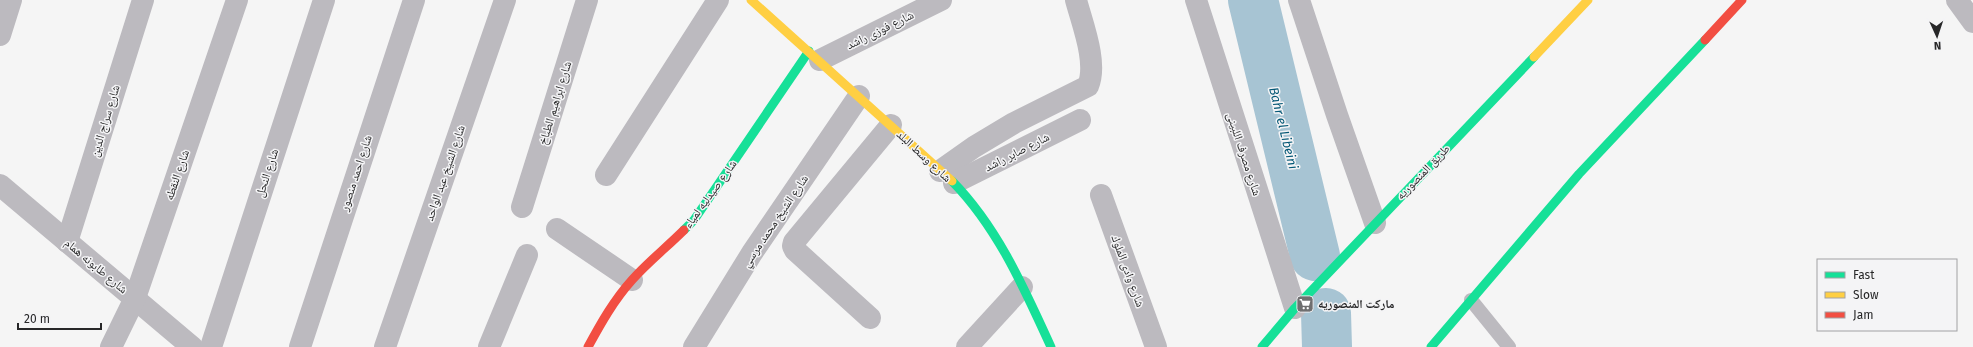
<svg xmlns="http://www.w3.org/2000/svg" width="1973" height="347" font-family="'Fira Sans','Noto Naskh Arabic',sans-serif">
<style>
.lines{fill:none;stroke-linecap:round;stroke-linejoin:round}
.river{stroke:#a7c4d3;stroke-width:50}
.lane{stroke:#bcbabf;stroke-width:14}
.street{stroke:#bcbabf;stroke-width:22}
.fast{stroke:#16e098;stroke-width:9}
.slow{stroke:#ffcf43;stroke-width:9}
.jam{stroke:#f24e42;stroke-width:9}
.labels{text-anchor:middle;stroke-width:3;stroke-linejoin:round;paint-order:stroke}
.street-label{font-size:12px;fill:#272728;stroke:#f4f4f6}
.poi-label{font-size:12px;font-weight:bold;fill:#272728;stroke:#f4f4f6;text-anchor:start}
.water-label{font-size:13px;font-style:italic;fill:#035775;stroke:#f4f4f6}
</style>
<rect width="100%" height="100%" fill="#f5f5f5"/>
<g class="lines">
<!-- river -->
<g class="river">
<path d="M1253 0 1315 256"/>
<path d="M1326 313 1327 347"/>
</g>
<!-- lane -->
<path class="lane" d="M1471 300 1509 347"/>
<!-- street -->
<g class="street">
<path d="M1196 0 1295 308"/>
<path d="M1299 0 1337 115 1375 223"/>
<path d="M1957 0 1973 22"/>
<path d="M0 35 11 0"/>
<path d="M820 60 941 0"/>
<path d="M940 171 974 147 1014 123 1088 86C1098 63 1082 23 1076 0"/>
<path d="M606 175 718 0"/>
<path d="M954 183 1080 120"/>
<path d="M0 185 192 347"/>
<path d="M1101 195 1156 347"/>
<path d="M522 207 587 0"/>
<path d="M557 229 632 280"/>
<path d="M67 242 143 0"/>
<path d="M870 318 795 250 793 246 794 242 891 125"/>
<path d="M111 347 135 298 237 0"/>
<path d="M211 347 324 0"/>
<path d="M300 347 414 0"/>
<path d="M385 347 505 0"/>
<path d="M489 347 527 255"/>
<path d="M694 347 752 253 859 96"/>
<path d="M967 347 1022 287"/>
</g>
<!-- fast -->
<g class="fast">
<path d="M952 181C998 228 1024 288 1051 347"/>
<path d="M684 230 694 220 809 51"/>
<path d="M1262 347 1295 308 1534 57"/>
<path d="M1431 347 1579 174 1705 40"/>
</g>
<!-- slow -->
<g class="slow">
<path d="M751 0 952 181"/>
<path d="M1534 57 1588 0"/>
</g>
<!-- jam -->
<g class="jam">
<path d="M1705 40 1742 0"/>
<path d="M588 347C601 323 614 300 632 280 648 262 667 247 684 230"/>
</g>
</g>
<!-- icons -->
<defs>
<g id="supermarket-square" transform="scale(0.9)"><rect x="-9" y="-9" width="18" height="18" rx="4" fill="#6f6f70" stroke="#f4f4f6"/><path d="M-6-5.5h2.5l.6 2H6L4.5 2H-2.5L-4.4-4H-6ZM-1.5 3.2a1.3 1.3 0 1 0 .1 0ZM3 3.2a1.3 1.3 0 1 0 .1 0Z" fill="#fff"/></g>
</defs>
<g fill-rule="evenodd">
<use href="#supermarket-square" x="1305" y="304"/>
</g>
<g class="labels">
<!-- street labels -->
<g class="street-label">
<text transform="translate(880 30) rotate(-26)" y="4">شارع فوزى راشد</text>
<text transform="translate(555 103) rotate(-73)" y="4">شارع ابراهيم الطباخ</text>
<text transform="translate(105 121) rotate(-73)" y="4">شارع سراج الدين</text>
<text transform="translate(1017 152) rotate(-27)" y="4">شارع صابر راشد</text>
<text transform="translate(1244 154) rotate(72)" y="4">شارع مصرف اللبينى</text>
<text transform="translate(924 156) rotate(43)" y="4">شارع وسط البلد</text>
<text transform="translate(1423 172) rotate(-46)" y="4">طريق المنصوريه</text>
<text transform="translate(267 173) rotate(-72)" y="4">شارع النحل</text>
<text transform="translate(356 173) rotate(-72)" y="4">شارع احمد منصور</text>
<text transform="translate(445 173) rotate(-71)" y="4">شارع الشيخ عبد الواحد</text>
<text transform="translate(177 175) rotate(-71)" y="4">شارع النقطه</text>
<text transform="translate(710 194) rotate(-54)" y="4">شارع صيدليه لمياء</text>
<text transform="translate(775 221) rotate(-56)" y="4">شارع الشيخ محمد مرسي</text>
<text transform="translate(96 266) rotate(40)" y="4">شارع طابونه همام</text>
<text transform="translate(1128 271) rotate(70)" y="4">شارع وادى الملوك</text>
</g>
<!-- poi labels -->
<g class="poi-label">
<text x="1318" y="308">ماركت المنصوريه</text>
</g>
<!-- water labels -->
<g class="water-label">
<text transform="translate(1284 128) rotate(76)" y="5">Bahr el Libeini</text>
</g>
</g>
<!-- legend -->
<rect x="1817" y="259" width="140" height="72" fill="#f4f4f6" stroke="#a2a2a4"/>
<rect x="1825" y="272" width="20" height="6" fill="#16e098" stroke="#a2a2a4"/>
<text x="1853" y="279" font-size="12" fill="#272728">Fast</text>
<rect x="1825" y="292" width="20" height="6" fill="#ffcf43" stroke="#a2a2a4"/>
<text x="1853" y="299" font-size="12" fill="#272728">Slow</text>
<rect x="1825" y="312" width="20" height="6" fill="#f24e42" stroke="#a2a2a4"/>
<text x="1853" y="319" font-size="12" fill="#272728">Jam</text>
<!-- north arrow -->
<g transform="translate(1937 36) rotate(177)" stroke="#f4f4f6" stroke-width="3" paint-order="stroke">
<path d="M0-3L7 15L0 10L-7 15Z" fill="#272728"/>
<text y="-6" font-size="11" font-weight="bold" text-anchor="middle" fill="#272728">N</text>
</g>
<!-- scale -->
<path d="M18 323v6h83v-6" fill="none" stroke="#272728" stroke-width="2"/>
<text x="24" y="323" font-size="12" fill="#272728" stroke="#f4f4f6" stroke-width="3" paint-order="stroke">20 m</text>
</svg>
